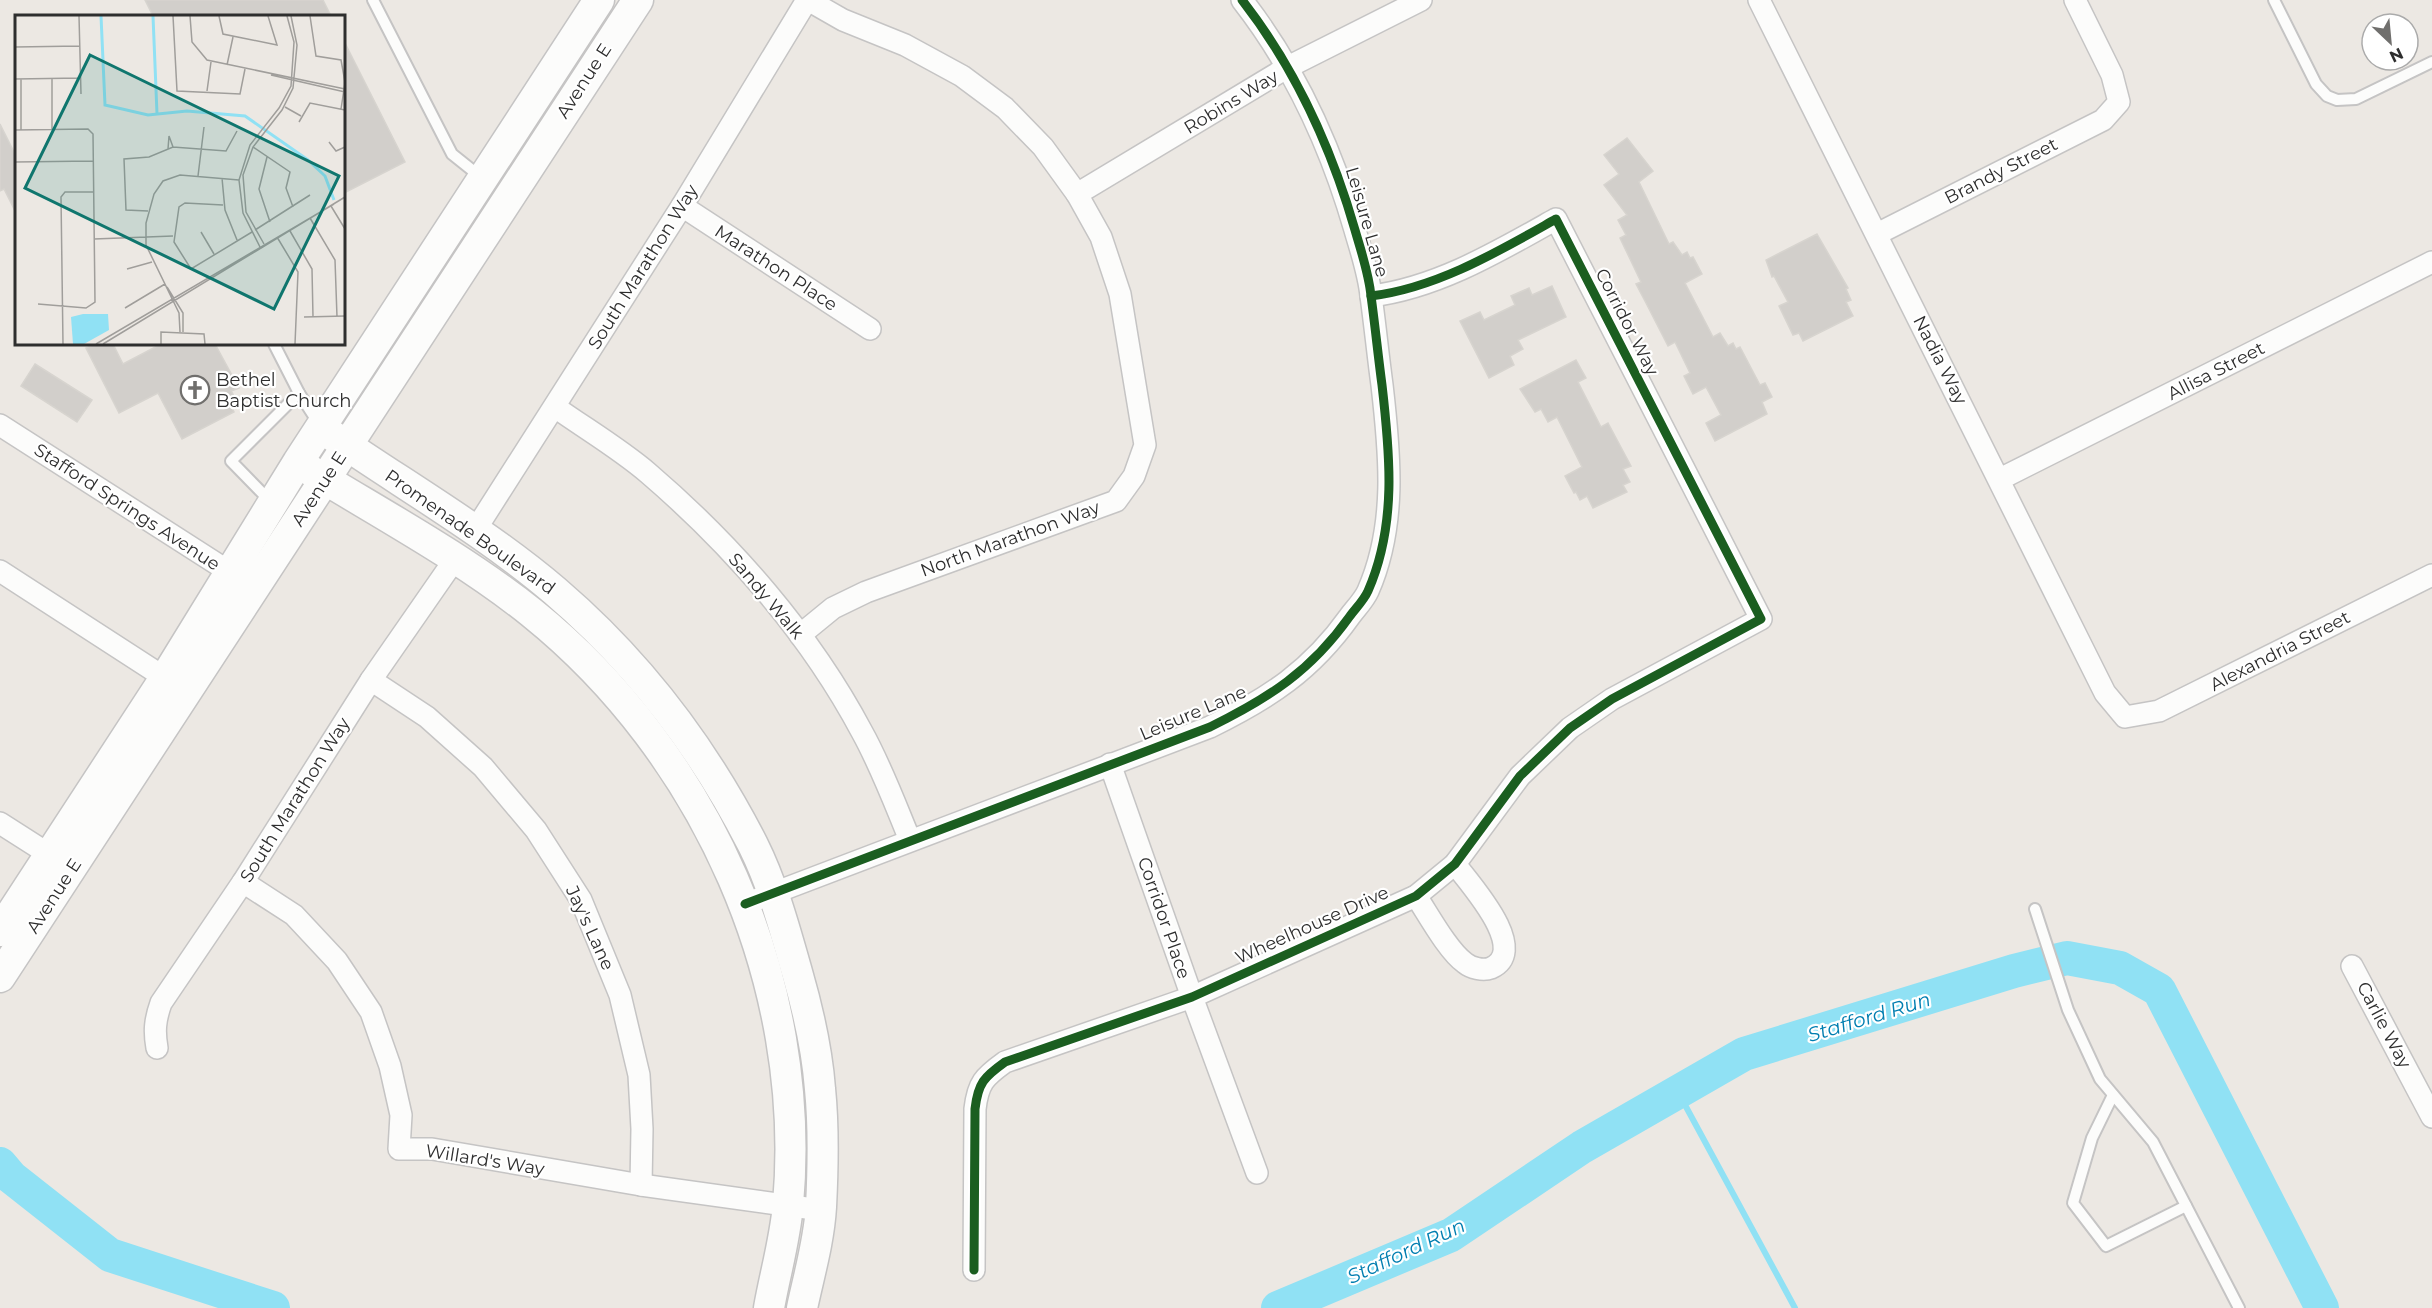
<svg xmlns="http://www.w3.org/2000/svg" width="2432" height="1308" font-family="Montserrat,sans-serif">
<style>
.lines{fill:none;stroke-linecap:round;stroke-linejoin:round}
.stream{stroke:#90e1f4;stroke-width:6}
.river{stroke:#90e1f4;stroke-width:34}
.building{fill:#d2cfcb;stroke:#d7d4cf;stroke-width:1.5}
.lane-casing{stroke:#c5c4c4;stroke-width:14}
.street-casing{stroke:#c5c4c4;stroke-width:24}
.secondary-casing{stroke:#c5c4c4;stroke-width:33}
.lane{stroke:#fcfcfb;stroke-width:10}
.street{stroke:#fcfcfb;stroke-width:21}
.secondary{stroke:#fcfcfb;stroke-width:30}
.cycleway-casing{stroke:#fff;stroke-width:13}
.cycleway{stroke:#1b5e20;stroke-width:9}
.labels{text-anchor:middle;stroke-width:4.5;stroke-linejoin:round;paint-order:stroke}
.street-label{font-size:18px;fill:#2e2e2e;stroke:#fff}
.poi-label{font-size:18px;fill:#2e2e2e;stroke:#fff;text-anchor:start}
.water-label{font-size:20px;font-style:italic;fill:#007eb0;stroke:#fff}
.inset-river{fill:none;stroke:#90e1f4;stroke-width:3}
.inset-road{fill:none;stroke:#a09e9b;stroke-width:1.5}
.view{fill:#0f766e;fill-opacity:0.15;stroke:#0f766e;stroke-width:3}
.inset-edge{fill:none;stroke:#2e2e2e;stroke-width:3}
</style>
<rect width="100%" height="100%" fill="#ece8e3"/>
<g class="lines">
<!-- stream -->
<path class="stream" d="M1678 1092 1795 1308"/>
<!-- river -->
<g class="river">
<path d="M0 1164 11 1177 110 1255 273 1308"/>
<path d="M1278 1308 1451 1235 1582 1147 1744 1054 2014 971 2067 958 2120 968 2159 990 2322 1308"/>
</g>
</g>
<!-- building -->
<g class="building">
<path d="M145 0H323L331 16H153Z"/>
<path d="M344 41 405 162 344 193Z"/>
<path d="M0 124 16 156V213L4 189 0 191Z"/>
<path d="M1627 138 1653 171 1639 182 1669 244 1673 242 1682 255 1687 252 1690 258 1693 257 1702 274 1685 283 1713 337 1720 333 1728 346 1733 343 1736 349 1740 347 1760 385 1765 383 1772 397 1762 402 1767 414 1715 441 1706 423 1721 415 1706 387 1693 394 1684 376 1690 373 1675 342 1668 346 1646 303 1636 284 1641 282 1620 238 1626 235 1618 220 1627 215 1604 185 1619 174 1604 155Z"/>
<path d="M1817 234 1848 288 1846 289 1851 300 1846 302 1853 316 1803 341 1799 333 1793 335 1779 306 1788 302 1774 276 1772 277 1766 260Z"/>
<path d="M1552 286 1566 317 1518 340 1523 349 1510 356 1514 365 1489 378 1460 321 1480 312 1484 320 1515 305 1511 296 1529 288 1532 295Z"/>
<path d="M95 344H113L123 364 161 344H215L239 388 231 391 234 396 228 399 234 412 182 439 158 393 119 413 86 348Z"/>
<path d="M1576 360 1586 378 1578 382 1601 427 1608 423 1631 466 1623 469 1630 482 1623 485 1627 492 1593 508 1587 496 1580 500 1576 492 1574 493 1565 476 1582 467 1557 417 1548 422 1541 409 1535 412 1520 389Z"/>
<path d="M35 364 92 400 77 422 21 386Z"/>
</g>
<g class="lines">
<!-- lane casing -->
<g class="lane-casing">
<g id="lane">
<path d="M373 0 452 154 482 178"/>
<path d="M2274 0 2316 84 2327 96 2337 100 2356 99 2432 62"/>
<path d="M274 344 299 393 319 424"/>
<path d="M270 501 231 461 299 393"/>
<path d="M2035 909 2068 1010 2100 1079 2153 1142 2239 1308"/>
<path d="M2113 1095 2092 1138 2073 1203 2106 1246 2186 1206"/>
</g>
</g>
<!-- street casing -->
<g class="street-casing">
<g id="street">
<path d="M1759 0 2105 693 2125 717 2159 711 2432 575"/>
<path d="M1077 194 1288 67 1421 0"/>
<path d="M682 206 870 329"/>
<path d="M1877 234 2103 120 2119 102 2112 75 2075 0"/>
<path d="M555 407C586 429 620 449 648 473 732 545 810 634 862 732 881 766 895 804 910 840"/>
<path d="M0 425 242 580"/>
<path d="M2000 479 2432 262"/>
<path d="M474 532 682 206 807 0"/>
<path d="M0 571 176 685"/>
<path d="M800 635 833 608 866 592 1116 501 1134 476 1145 445 1120 294 1101 237 1077 194 1043 147 1005 108 962 76 905 45 843 20 808 0"/>
<path d="M371 680 427 717 483 767 536 830 581 900 620 995 639 1075 642 1129 641 1185"/>
<path d="M1110 764 1192 997 1257 1173"/>
<path d="M0 823 61 862"/>
<path d="M243 882 294 915 337 961 371 1012 390 1066 401 1115 399 1149H432L641 1185 821 1210"/>
<path d="M1416 896C1428 914 1448 951 1465 963 1471 968 1483 971 1491 968 1531 950 1469 883 1455 864"/>
<path d="M745 904 1210 727C1269 698 1311 671 1350 616 1356 608 1364 600 1368 591 1397 525 1390 454 1382 385 1378 355 1375 325 1371 296 1369 274 1361 251 1355 230 1331 147 1295 68 1242 0"/>
<path d="M2352 966 2432 1117"/>
<path d="M157 1048C154 1031 155 1020 161 1003L243 882 371 680 455 559"/>
<path d="M974 1270 975 1109C978 1083 984 1077 1005 1062L1192 997 1416 896 1455 864 1520 776 1570 728 1612 699 1761 619 1556 219C1499 251 1437 288 1371 296"/>
</g>
</g>
<!-- secondary casing -->
<g class="secondary-casing">
<g id="secondary">
<path d="M330 434C404 485 487 533 555 591 638 662 704 749 753 845 773 885 785 930 797 972 808 1010 817 1049 820 1089 824 1128 823 1168 821 1207 819 1241 809 1275 802 1308"/>
<path d="M308 469C383 515 463 558 532 613 706 753 808 982 788 1205 785 1240 775 1274 769 1308"/>
<path d="M0 931 165 678 298 462 599 0"/>
<path d="M0 977 638 0"/>
</g>
</g>
<!-- lane -->
<use href="#lane" class="lane"/>
<!-- street -->
<use href="#street" class="street"/>
<!-- secondary -->
<use href="#secondary" class="secondary"/>
<!-- cycleway casing -->
<g class="cycleway-casing">
<g id="cycleway">
<path d="M745 904 1210 727C1269 698 1311 671 1350 616 1356 608 1364 600 1368 591 1397 525 1390 454 1382 385 1378 355 1375 325 1371 296 1369 274 1361 251 1355 230 1331 147 1295 68 1242 0"/>
<path d="M974 1270 975 1109C978 1083 984 1077 1005 1062L1192 997 1416 896 1455 864 1520 776 1570 728 1612 699 1761 619 1556 219C1499 251 1437 288 1371 296"/>
</g>
</g>
<!-- cycleway -->
<use href="#cycleway" class="cycleway"/>
</g>
<!-- icons -->
<defs>
<g id="church-ring" transform="scale(1.5)"><circle r="9.5" fill="#fff" stroke="#706f6d" stroke-width="1.5"/><path d="M-1.2-6h2.4v3.5h3.3v2.4h-3.3V6h-2.4V-.1h-3.3v-2.4h3.3Z" fill="#706f6d"/></g>
</defs>
<g fill-rule="evenodd">
<use href="#church-ring" x="195" y="390"/>
</g>
<g class="labels">
<!-- street labels -->
<g class="street-label">
<text transform="translate(584 81) rotate(-57)" y="6">Avenue E</text>
<text transform="translate(1231 102) rotate(-31)" y="6">Robins Way</text>
<text transform="translate(2001 171) rotate(-27)" y="6">Brandy Street</text>
<text transform="translate(1367 222) rotate(74)" y="6">Leisure Lane</text>
<text transform="translate(643 267) rotate(-58)" y="6">South Marathon Way</text>
<text transform="translate(776 268) rotate(33)" y="6">Marathon Place</text>
<text transform="translate(1627 322) rotate(63)" y="6">Corridor Way</text>
<text transform="translate(1940 360) rotate(63)" y="6">Nadia Way</text>
<text transform="translate(2216 371) rotate(-27)" y="6">Allisa Street</text>
<text transform="translate(319 489) rotate(-57)" y="6">Avenue E</text>
<text transform="translate(127 507) rotate(33)" y="6">Stafford Springs Avenue</text>
<text transform="translate(470 532) rotate(35)" y="6">Promenade Boulevard</text>
<text transform="translate(1010 539) rotate(-20)" y="6">North Marathon Way</text>
<text transform="translate(766 596) rotate(50)" y="6">Sandy Walk</text>
<text transform="translate(2280 651) rotate(-27)" y="6">Alexandria Street</text>
<text transform="translate(1193 713) rotate(-23)" y="6">Leisure Lane</text>
<text transform="translate(295 800) rotate(-58)" y="6">South Marathon Way</text>
<text transform="translate(54 896) rotate(-57)" y="6">Avenue E</text>
<text transform="translate(1164 918) rotate(71)" y="6">Corridor Place</text>
<text transform="translate(1312 925) rotate(-24)" y="6">Wheelhouse Drive</text>
<text transform="translate(590 928) rotate(65)" y="6">Jay's Lane</text>
<text transform="translate(2384 1025) rotate(62)" y="6">Carlie Way</text>
<text transform="translate(485 1160) rotate(9)" y="6">Willard's Way</text>
</g>
<!-- poi labels -->
<g class="poi-label">
<text x="216" y="386">Bethel<tspan x="216" dy="21">Baptist Church</tspan></text>
</g>
<!-- water labels -->
<g class="water-label">
<text transform="translate(1869 1017) rotate(-17)" y="7">Stafford Run</text>
<text transform="translate(1406 1251) rotate(-25)" y="7">Stafford Run</text>
</g>
</g>
<!-- overview -->
<g transform="translate(15 15)">
<rect width="330" height="330" fill="#ece8e3"/>
<path d="M68 299H93L94 315 69 329H58L56 302Z" fill="#90e1f4"/>
<path class="inset-river" d="M86 1 90 90 133 100 172 96 230 101 293 145 310 161 319 185M138 1 142 99"/>
<path class="inset-road" d="M64 1 66 79M158 1 162 76 225 79 230 54M175 1 177 27 192 45 330 74M204 1 208 19 262 30 253 1M295 1 301 41 326 45 330 67M0 32 65 31M212 50 218 22M256 60 330 77M37 63V115M0 64 66 63M6 64V115M192 76 196 47M270 92 286 101M326 94 330 68M284 107 295 88 330 95M0 115 73 114 78 119 80 287 71 293 23 289M314 127 321 136 330 132M238 132 275 157 271 173 278 192M153 134 154 121 158 132M252 142 244 174 255 207M0 147 78 146M183 161 189 112M207 163 210 195 222 225M208 190 170 188 164 192 159 227 176 254 237 217M316 191 330 214M133 196 111 195 109 144 134 142 158 132 211 136 222 116M295 203 320 245 322 302M240 215 295 180M275 216 297 254 298 302M186 217 199 239M262 222 283 257 280 329M79 224 158 221M249 229 231 197 228 160 238 132 267 95 278 73 282 30 276 1M246 234 228 198 224 165 235 130 264 93 276 71 279 27 272 1M112 254 137 247M152 272 168 298V317M110 293 150 269M289 302 330 301M165 317 164 298 131 230V208L139 179 148 166 165 160 224 165M48 329 46 182 50 177H78M81 329 319 189M88 329 330 182M146 329V317L189 319 190 329"/>
<path class="view" d="M75 40 324 161 259 294 10 173Z"/>
<rect width="330" height="330" class="inset-edge"/>
</g>
<!-- north arrow -->
<g transform="translate(2390 42) rotate(154)"><circle r="28" fill="#ffffff" stroke="#ababab" stroke-width="1.5"/>
<path d="M0-4.5L10 22L0 15L-10 22Z" fill="#706f6d"/>
<text y="-9" font-size="16" font-weight="bold" text-anchor="middle" fill="#2e2e2e">N</text>
</g>
</svg>
